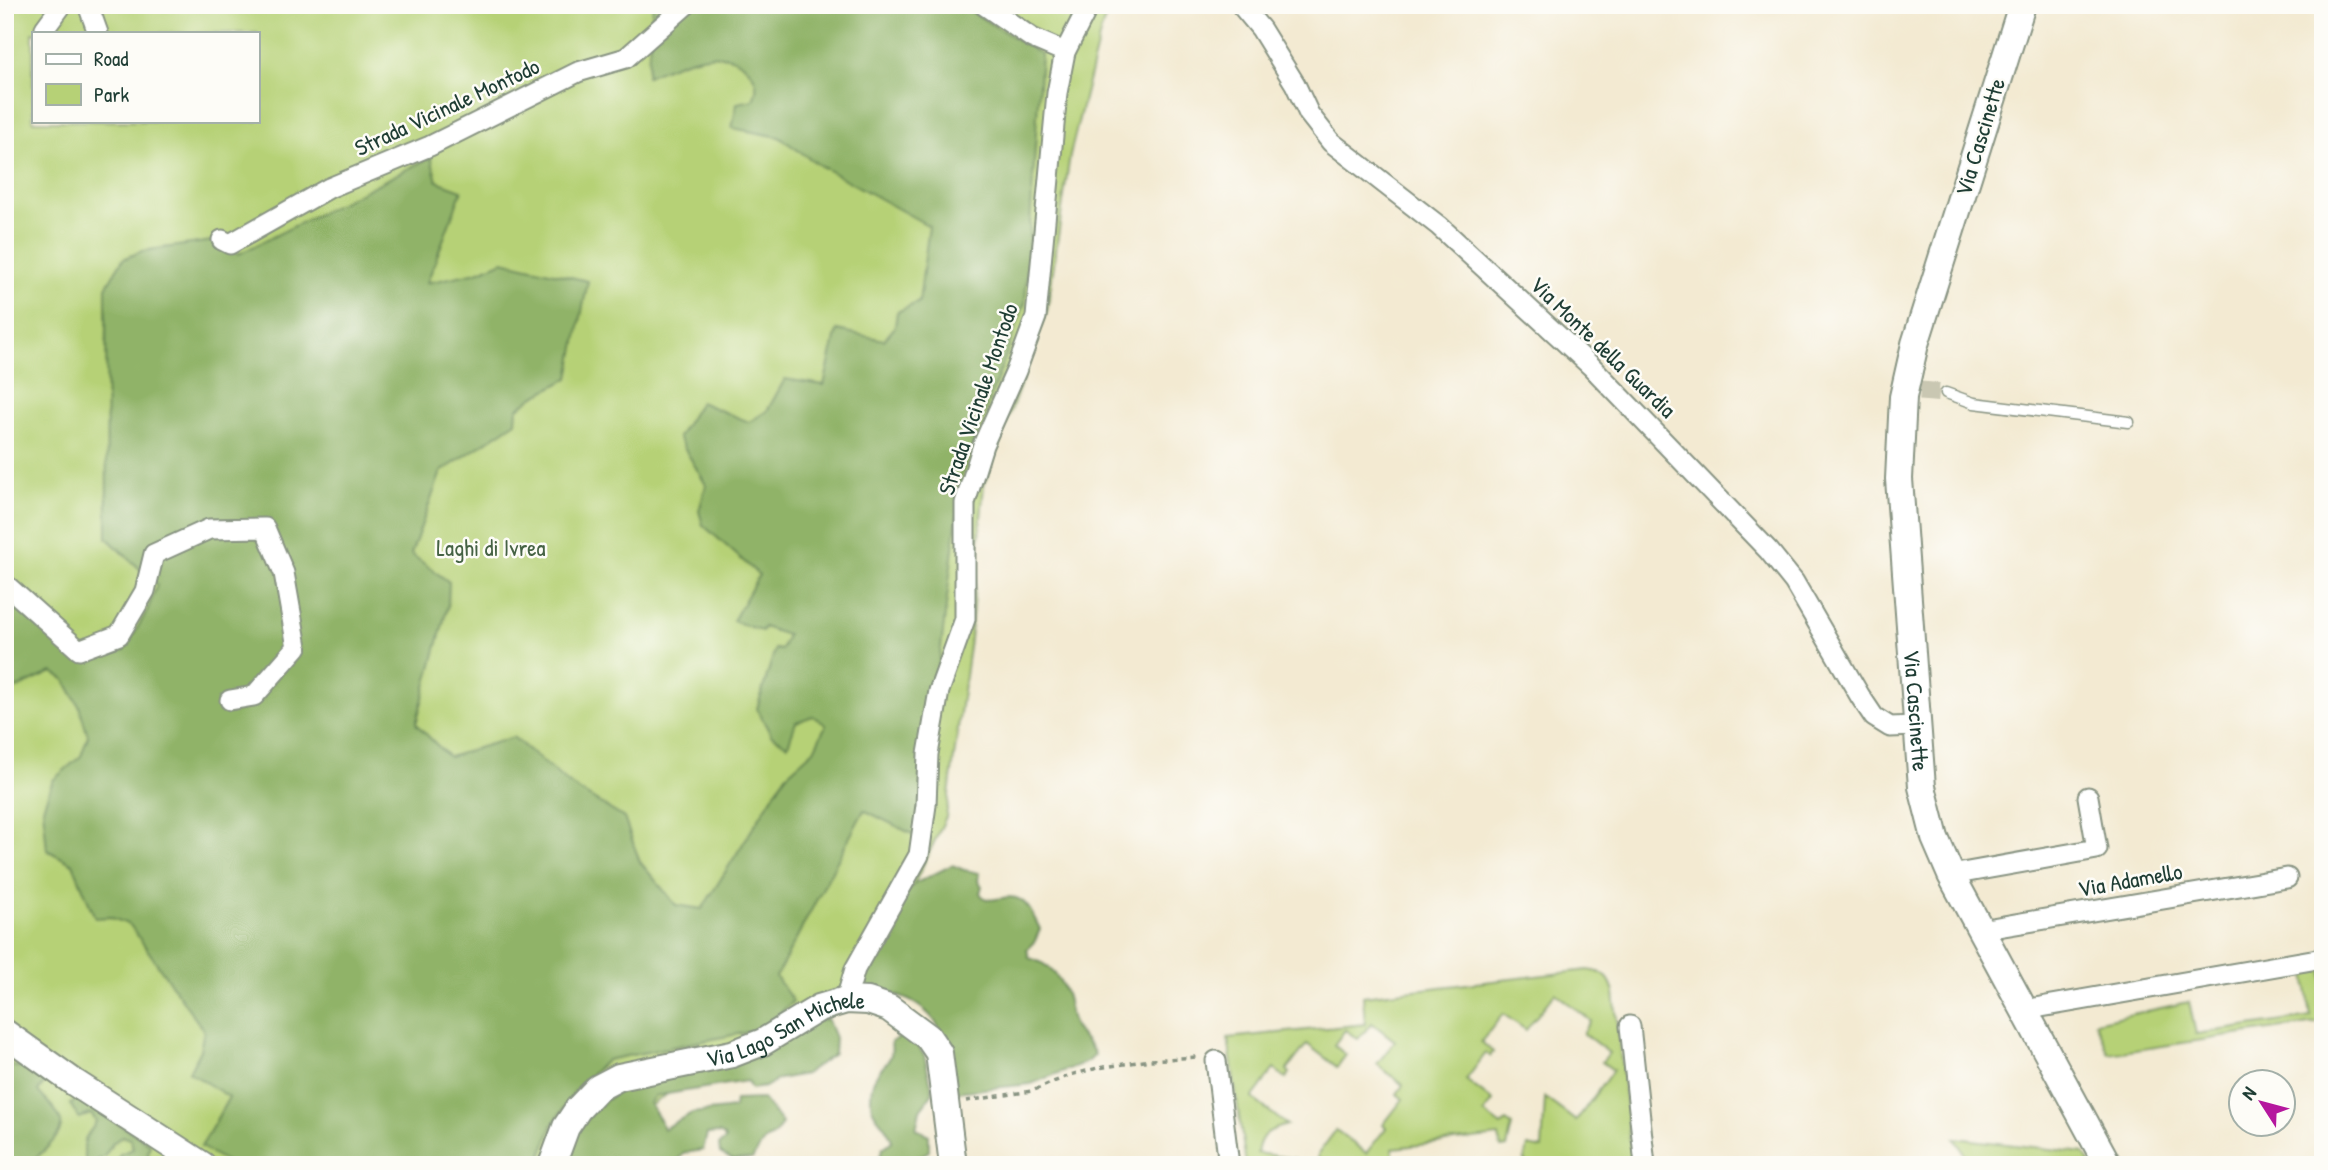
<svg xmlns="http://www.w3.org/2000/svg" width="2328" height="1170" font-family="'Patrick Hand',sans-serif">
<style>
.green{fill:#b6d176;stroke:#6a8755;stroke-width:2;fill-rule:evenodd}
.forest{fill:#90b367;stroke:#58784e;stroke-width:2}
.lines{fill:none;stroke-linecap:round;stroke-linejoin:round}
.street-tunnel{stroke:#c9c7b2;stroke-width:19;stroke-dasharray:19 10;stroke-linecap:butt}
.lane-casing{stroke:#899483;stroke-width:13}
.street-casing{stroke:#899483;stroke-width:23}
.secondary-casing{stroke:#899483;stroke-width:30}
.path{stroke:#899483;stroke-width:3.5;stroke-dasharray:5 5;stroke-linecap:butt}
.lane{stroke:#fff;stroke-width:10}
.street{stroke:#fff;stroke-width:19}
.secondary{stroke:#fff;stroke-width:26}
.labels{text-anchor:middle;stroke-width:5;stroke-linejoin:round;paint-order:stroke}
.street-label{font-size:23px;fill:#1f3d34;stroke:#fdfcf7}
.park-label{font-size:23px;fill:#456244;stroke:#fdfcf7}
</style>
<rect width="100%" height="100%" fill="#fdfcf7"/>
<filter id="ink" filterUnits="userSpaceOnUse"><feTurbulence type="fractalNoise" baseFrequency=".0143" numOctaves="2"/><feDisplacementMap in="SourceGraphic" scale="14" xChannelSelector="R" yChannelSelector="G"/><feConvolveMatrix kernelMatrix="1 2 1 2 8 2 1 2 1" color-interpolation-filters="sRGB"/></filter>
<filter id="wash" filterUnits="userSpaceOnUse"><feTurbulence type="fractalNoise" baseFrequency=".00686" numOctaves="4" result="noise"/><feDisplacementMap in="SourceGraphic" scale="28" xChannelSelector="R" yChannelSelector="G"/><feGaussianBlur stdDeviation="1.57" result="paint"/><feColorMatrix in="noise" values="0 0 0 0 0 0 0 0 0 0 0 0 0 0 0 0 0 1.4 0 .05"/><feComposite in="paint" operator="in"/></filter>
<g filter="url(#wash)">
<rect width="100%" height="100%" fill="#f3ead2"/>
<!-- green -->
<g class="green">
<path d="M5 5H1110L1101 30 1070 155 1047 311 984 485 970 639 946 817 879 958 786 1043 684 1083 574 1157 569 1165H5ZM33 33H257V121H33Z"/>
<path d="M1588 970C1604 972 1610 977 1614 992L1632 1165H1529L1524 1161 1528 1146 1542 1149 1545 1098 1576 1121 1613 1070 1602 1062 1609 1053 1583 1033 1591 1021 1555 993 1526 1030 1503 1014 1481 1042 1493 1051 1490 1056 1486 1053 1466 1080 1493 1101 1484 1113 1501 1126 1506 1121 1512 1125 1507 1147 1501 1148 1499 1136 1393 1148V1160L1357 1165 1319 1163 1318 1154 1336 1130 1366 1153 1386 1128 1383 1125 1403 1099 1397 1094 1403 1085 1377 1064 1395 1041 1372 1023 1358 1039 1345 1030 1334 1045 1346 1055 1337 1067 1307 1044 1287 1070 1290 1073 1286 1078 1274 1069 1252 1098 1287 1125C1269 1130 1260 1133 1257 1153L1296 1159 1246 1165 1228 1038 1365 1024 1363 996Z"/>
<path d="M2323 970V1022L2109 1054 2095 1022 2189 1002 2196 1034 2311 1017 2305 973Z"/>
<path d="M1955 1138 2084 1153 2091 1165H1971Z"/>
</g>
<!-- forest -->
<g class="forest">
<path d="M653 5H960L1041 54 1025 303 962 475 918 837 864 810 776 977 793 1001 763 1029 607 1060 579 1086 553 1124 538 1165H232L201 1147 229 1097 189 1072 200 1050 204 1031 130 925 110 917 95 918 73 864 47 850 43 808 53 780 81 756 88 736 79 706 65 680 52 672 5 694V600L81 660 106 656 125 650 147 611 157 585 107 538 106 287 123 259 142 251 212 241 239 254 431 157 437 181 462 190 427 283 477 272 503 261 588 281 569 378 533 397 517 409 516 422 441 472 411 554 449 582 448 605 416 724 449 757 513 737 572 786 624 818 640 862 676 905 702 909 786 775 814 750 826 725 813 716 796 722 788 745 771 735 757 709 775 649 781 650 787 635 764 627 762 631 733 621 759 575 703 525 699 511 706 485 678 437 700 402 749 422 767 411 785 379 824 385 837 330 884 340 895 327 897 312 919 302 929 226 819 165 779 137 732 128 737 103 753 100C758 88 758 81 749 70 723 40 676 64 647 76Z"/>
<path d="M952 865 964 870 979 873 978 881 982 886 980 893C988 907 1002 894 1016 898 1029 902 1034 918 1040 929L1035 941 1027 949 1029 958C1050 963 1063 980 1068 1001 1070 1010 1070 1020 1075 1028 1081 1039 1091 1043 1095 1055L1089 1061 1031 1084 956 1092C949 1051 946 1013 901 997 888 992 875 992 864 984L862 974 903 898 914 884Z"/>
<path d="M827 1018 835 1038 834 1054 805 1074 779 1079 765 1087 751 1089 747 1081 655 1096 649 1103 660 1120 663 1129 692 1113 734 1108 735 1100 763 1099 782 1123 775 1135 765 1140 752 1159 733 1160 720 1153 719 1145 725 1140 724 1136 719 1133 707 1134 703 1150 684 1153C674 1167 664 1161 650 1165H562C577 1128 589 1109 624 1088Z"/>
<path d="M908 1033 924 1055 933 1092 920 1110 916 1129 929 1135V1151L917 1158 891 1163 880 1157 882 1149 892 1141C889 1126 872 1117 871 1103 871 1094 871 1083 876 1076 885 1061 894 1062 891 1042Z"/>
<path d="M5 1063 17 1067 30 1066 48 1079 38 1091C45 1101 58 1109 61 1122 64 1135 35 1162 22 1165 17 1166 10 1165 5 1165Z"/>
<path d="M79 1099 150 1144 146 1165H115L120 1154 133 1149 131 1140 123 1136 113 1143 104 1157 88 1165C84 1158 82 1144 87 1136 90 1129 94 1129 96 1121L91 1114 79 1118 70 1104Z"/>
</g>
</g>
<g filter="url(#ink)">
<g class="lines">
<!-- street-tunnel -->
<path class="street-tunnel" d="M1920 391 1946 393"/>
<!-- lane casing -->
<g class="lane-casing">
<path id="lane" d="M1946 393 1974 403 2129 422"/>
</g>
<!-- street casing -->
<g class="street-casing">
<g id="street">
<path d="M88 5 98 33"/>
<path d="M984 5 1032 38 1065 52"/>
<path d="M1241 5 1261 29 1295 84 1309 114 1331 142 1439 226 1591 366 1769 551 1794 582 1860 696 1874 717 1890 727 1916 726"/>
<path d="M45 28 62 5"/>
<path d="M222 240 230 244 329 188 430 146 578 72 626 58 686 5"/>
<path d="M5 584 79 650 119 635 145 591 154 554 209 529 265 528 284 573 297 647 254 696 230 700"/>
<path d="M1951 875 2097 849 2088 797"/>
<path d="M1980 930 2287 878"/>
<path d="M846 1000 855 969 919 855 926 805 928 754 939 691 965 619V503L983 445 1016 371 1036 317 1057 93 1065 52 1089 5"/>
<path d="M2024 1010 2323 958"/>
<path d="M1630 1026 1645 1165"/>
<path d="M1216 1061 1229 1165"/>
</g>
</g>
<!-- secondary casing -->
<g class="secondary-casing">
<g id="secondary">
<path id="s1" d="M2022 5 1915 344 1903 397 1899 479 1922 787 1935 838 1951 875 2108 1165"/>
<path d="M5 1033 75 1083 202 1165"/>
<path id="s2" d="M552 1165 566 1127 578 1109 598 1088 619 1077 732 1054 763 1042 819 1008 846 1000 868 1001 889 1008 928 1037 939 1053 953 1165"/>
</g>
</g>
<!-- path -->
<path class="path" d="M966 1101 1032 1091 1070 1075 1098 1068 1150 1060 1197 1057"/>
<!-- lane -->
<use href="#lane" class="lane"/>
<!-- street -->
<use href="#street" class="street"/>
<!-- secondary -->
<use href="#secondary" class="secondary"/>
</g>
</g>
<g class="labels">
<!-- street labels -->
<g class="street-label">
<text transform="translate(447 107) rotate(-25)" y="8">Strada Vicinale Montodo</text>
<text transform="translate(1980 137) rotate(-73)" y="8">Via Cascinette</text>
<text transform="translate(1603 347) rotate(44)" y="8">Via Monte della Guardia</text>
<text transform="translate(978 399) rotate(-71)" y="8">Strada Vicinale Montodo</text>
<text dy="8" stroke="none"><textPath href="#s1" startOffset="724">Via Cascinette</textPath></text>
<text transform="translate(2130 880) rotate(-10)" y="8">Via Adamello</text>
<text dy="8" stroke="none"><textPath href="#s2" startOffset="290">Via Lago San Michele</textPath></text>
</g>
<!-- park labels -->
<g class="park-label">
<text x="491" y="556">Laghi di Ivrea</text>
</g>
</g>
<!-- margin -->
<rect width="2328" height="1170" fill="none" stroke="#fdfcf7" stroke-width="28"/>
<!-- legend -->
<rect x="32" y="32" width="228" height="91" fill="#fdfcf7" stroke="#a4b0a9" stroke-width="2"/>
<rect x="46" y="54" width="35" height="10" fill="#ffffff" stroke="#a4b0a9" stroke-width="2"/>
<text x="94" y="66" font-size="21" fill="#1f3d34">Road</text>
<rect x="46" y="84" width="35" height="21" fill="#b6d176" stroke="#a4b0a9" stroke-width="2"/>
<text x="94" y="102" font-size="21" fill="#1f3d34">Park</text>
<!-- north arrow -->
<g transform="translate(2262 1103) rotate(306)"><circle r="33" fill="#fdfcf7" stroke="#a4b0a9" stroke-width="2"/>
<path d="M0-5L12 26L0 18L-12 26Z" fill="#b5179e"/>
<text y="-10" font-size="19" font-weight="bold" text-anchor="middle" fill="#1f3d34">N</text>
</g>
</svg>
